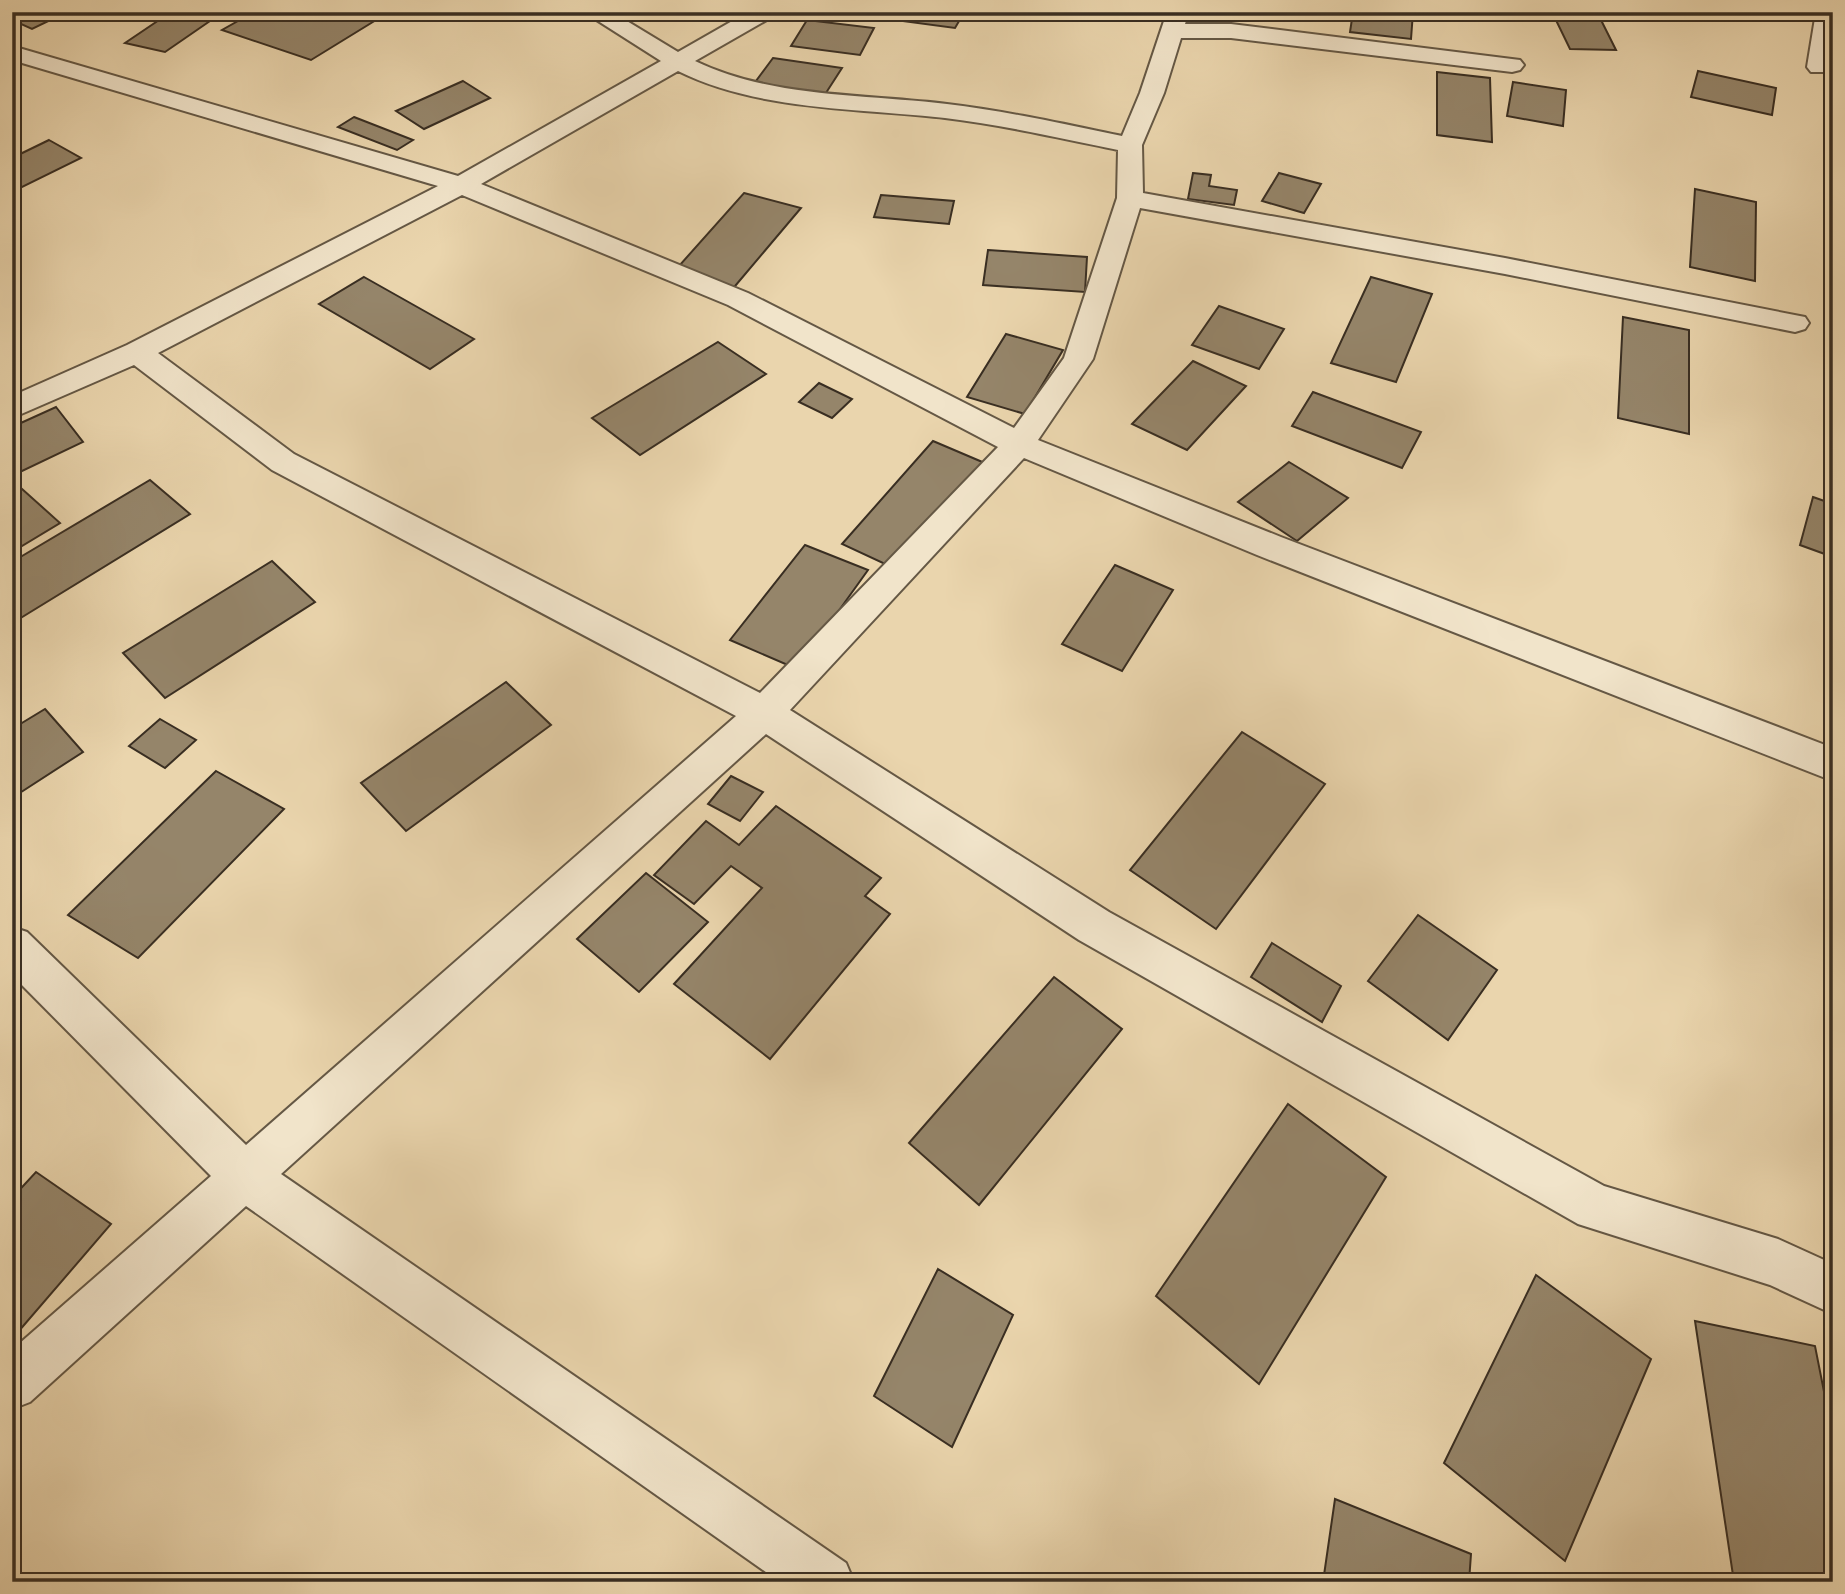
<svg xmlns="http://www.w3.org/2000/svg" width="1845" height="1594" font-family="'IM FELL Double Pica',serif">
<style>
.building{fill:#95856a;stroke:#392e22;stroke-width:2}
.lines{fill:none;stroke-linecap:round;stroke-linejoin:round}
.street-casing{stroke:#655845;stroke-width:4}
.street{fill:#f1e4ca;fill-rule:evenodd}
</style>
<rect width="100%" height="100%" fill="#ead5ad"/>
<filter id="stains"><feTurbulence type="fractalNoise" baseFrequency=".00286" numOctaves="4"/><feColorMatrix values="0 0 0 0 .2 0 0 0 0 .09 0 0 0 0 .02 0 0 0 .5 -.17"/></filter>
<radialGradient id="worn" r=".72"><stop offset=".6" stop-color="#630" stop-opacity="0"/><stop offset="1" stop-color="#630" stop-opacity=".3"/></radialGradient>
<!-- building -->
<g class="building">
<path d="M67 12 32 29 12 20 13 12Z"/>
<path d="M171 12H223L165 52 125 43Z"/>
<path d="M254 12H389L311 60 222 30Z"/>
<path d="M884 12H935L962 16 955 28 880 18Z"/>
<path d="M1353 12H1413L1411 39 1350 32Z"/>
<path d="M1552 12H1597L1616 50 1570 49Z"/>
<path d="M1697 12H1748L1749 20 1697 13Z"/>
<path d="M807 20 874 28 860 55 791 46Z"/>
<path d="M773 58 842 68 824 96 753 85Z"/>
<path d="M1698 71 1776 88 1772 115 1691 97Z"/>
<path d="M1437 72 1490 78 1492 142 1437 135Z"/>
<path d="M463 81 490 98 424 129 396 111Z"/>
<path d="M1513 82 1566 90 1563 126 1507 116Z"/>
<path d="M354 117 413 140 397 150 338 127Z"/>
<path d="M49 140 81 158 12 192V158Z"/>
<path d="M1193 173 1211 175 1209 186 1237 190 1234 205 1188 199Z"/>
<path d="M1279 173 1321 184 1304 213 1262 201Z"/>
<path d="M1695 189 1756 202 1755 281 1690 267Z"/>
<path d="M744 193 801 208 730 292 671 275Z"/>
<path d="M881 195 954 201 949 224 874 217Z"/>
<path d="M988 250 1087 257 1085 292 983 285Z"/>
<path d="M364 277 474 339 430 369 319 304Z"/>
<path d="M1371 277 1432 294 1396 382 1331 363Z"/>
<path d="M1219 306 1284 329 1259 369 1192 345Z"/>
<path d="M1623 317 1689 330V434L1618 418Z"/>
<path d="M1006 334 1063 350 1025 414 967 397Z"/>
<path d="M718 342 766 374 640 455 592 418Z"/>
<path d="M1193 361 1246 386 1187 450 1132 424Z"/>
<path d="M819 383 852 399 832 418 799 402Z"/>
<path d="M1313 392 1421 432 1402 468 1292 426Z"/>
<path d="M56 407 83 442 20 472 12 461V427Z"/>
<path d="M933 441 987 464 898 570 842 544Z"/>
<path d="M1289 462 1348 498 1297 541 1238 502Z"/>
<path d="M12 480 60 523 12 552Z"/>
<path d="M150 480 190 514 19 619 12 611V562Z"/>
<path d="M1813 497 1833 504V557L1800 545Z"/>
<path d="M805 545 868 570 797 669 730 640Z"/>
<path d="M272 561 315 602 165 698 123 653Z"/>
<path d="M1115 565 1173 590 1122 671 1062 644Z"/>
<path d="M506 682 551 725 406 831 361 783Z"/>
<path d="M45 709 83 752 12 798V729Z"/>
<path d="M160 719 196 740 165 768 129 746Z"/>
<path d="M1242 732 1325 784 1216 929 1130 870Z"/>
<path d="M216 771 284 809 138 958 68 915Z"/>
<path d="M731 776 763 792 740 821 708 804Z"/>
<path d="M776 806 881 878 865 896 890 914 770 1059 674 984 762 888 731 866 694 904 654 875 706 821 739 845Z"/>
<path d="M646 873 708 922 639 992 577 939Z"/>
<path d="M1418 915 1497 970 1448 1040 1368 981Z"/>
<path d="M1272 943 1341 986 1322 1022 1251 977Z"/>
<path d="M1054 977 1122 1029 979 1205 909 1143Z"/>
<path d="M1288 1104 1386 1177 1259 1384 1156 1296Z"/>
<path d="M36 1172 111 1224 12 1339V1198Z"/>
<path d="M938 1269 1013 1315 952 1447 874 1396Z"/>
<path d="M1536 1275 1651 1359 1565 1561 1444 1463Z"/>
<path d="M1695 1321 1815 1346 1833 1437V1582H1734Z"/>
<path d="M1335 1499 1471 1554 1469 1582H1323Z"/>
</g>
<g class="lines">
<!-- street casing -->
<g class="street-casing">
<g id="street">
<path d="M584 12H612L678 52 748 12H775L772 17 695 61C772 98 864 94 947 104 1006 111 1064 124 1122 136L1140 93 1167 12H1189L1185 24H1231L1520 60 1524 65 1520 70 1512 72 1231 38H1181L1164 93 1142 145 1143 193 1505 258 1805 317 1809 323 1805 329 1795 332 1505 274 1140 208 1093 359 1038 440 1281 537 1833 748V781L1257 555 1024 458 790 710 1109 912 1604 1186 1778 1239 1833 1264V1314L1770 1285 1578 1224 1079 940 766 734 281 1174 846 1563 854 1582H780L246 1206 30 1402 12 1409V1350L211 1176 12 975V927L27 932 246 1145 736 716 272 470 134 365 12 418V396L127 345 438 186 12 60V46L458 176 661 61ZM678 71C759 111 857 108 945 118 1003 125 1060 138 1118 150L1117 198 1064 358 1014 428 748 293 481 184ZM462 195 728 305 998 447 760 693 294 454 158 353Z"/>
<path d="M1816 12H1833L1831 67 1827 72H1811L1807 67Z"/>
</g>
</g>
<!-- street -->
<use href="#street" class="street"/>
</g>
<!-- margin -->
<rect width="1845" height="1594" fill="none" stroke="#ead5ad" stroke-width="42"/>
<rect x="14" y="14" width="1817" height="1566" fill="none" stroke="#392e22" stroke-width="3.5"/>
<rect x="21" y="21" width="1803" height="1552" fill="none" stroke="#392e22" stroke-width="2"/>
<rect width="100%" height="100%" filter="url(#stains)"/>
<rect width="100%" height="100%" fill="url(#worn)"/>
</svg>
